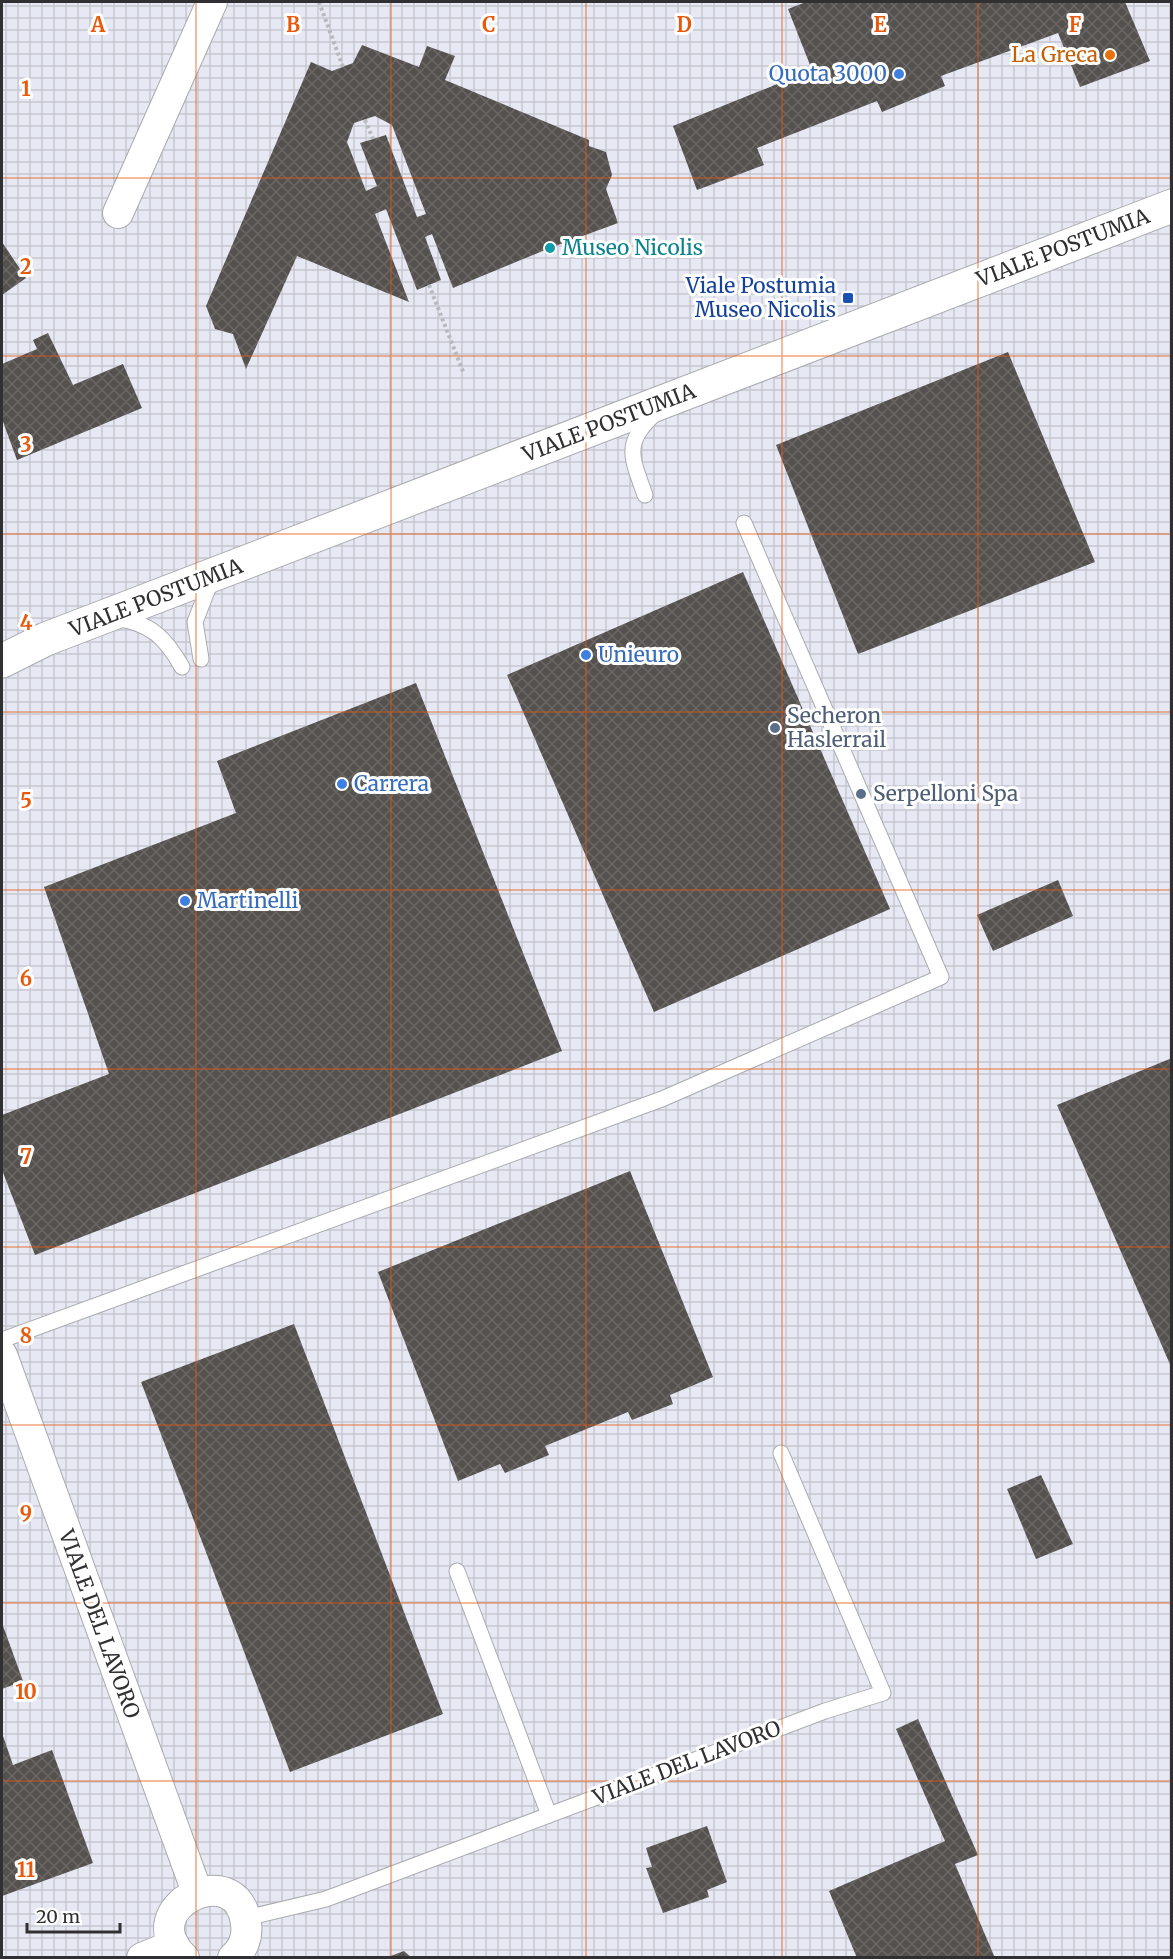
<svg xmlns="http://www.w3.org/2000/svg" width="1173" height="1959" font-family="Merriweather,serif">
<style>
.industrial{fill:url(#industrial-grid)}
.building{fill:url(#building-cross-hatch);fill-rule:evenodd}
.lines{fill:none;stroke-linecap:round;stroke-linejoin:round}
.service-casing{stroke:#aaabaf;stroke-width:17}
.minor-casing{stroke:#aaabaf;stroke-width:32}
.secondary-casing{stroke:#aaabaf;stroke-width:35}
.path{stroke:#b8b9bc;stroke-width:4;stroke-dasharray:3 3;stroke-linecap:butt}
.service{stroke:#fff;stroke-width:15}
.minor{stroke:#fff;stroke-width:30}
.secondary{stroke:#fff;stroke-width:33}
.grid{fill:none;stroke:#e8590c;stroke-width:1.5;stroke-opacity:0.55}
.food-dot{fill:#e8710a;stroke:#fff;stroke-width:2}
.shop-dot{fill:#3f7fe0;stroke:#fff;stroke-width:2}
.culture-dot{fill:#0f9aa8;stroke:#fff;stroke-width:2}
.transit-dot{fill:#1a4fb4;stroke:#fff;stroke-width:2}
.service-dot{fill:#5c6f8a;stroke:#fff;stroke-width:2}
.labels{text-anchor:middle;stroke-width:6;stroke-linejoin:round;paint-order:stroke}
.food-label{font-size:21px;fill:#c56008;stroke:#fff;text-anchor:end}
.shop-label{font-size:21px;fill:#366cbe;stroke:#fff;text-anchor:start}
.culture-label{font-size:21px;fill:#0d838f;stroke:#fff;text-anchor:start}
.street-label{font-size:21px;fill:#303032;stroke:#fff}
.transit-label{font-size:21px;fill:#164399;stroke:#fff;text-anchor:end}
.service-label{font-size:21px;fill:#4e5e75;stroke:#fff;text-anchor:start}
.grid-label{font-size:20px;text-anchor:middle;font-weight:bold;fill:#e8590c;stroke:#fff;stroke-width:6;stroke-linejoin:round;paint-order:stroke}
</style>
<defs>
<pattern id="industrial-grid" width="8" height="8" patternUnits="userSpaceOnUse" patternTransform="scale(1.5)"><rect width="8" height="8" fill="#e6e8f3"/><path d="M0 4h8M4 0v8" fill="none" stroke="#c6c7d1"/></pattern>
<pattern id="building-cross-hatch" width="8" height="8" patternUnits="userSpaceOnUse" patternTransform="scale(1.5)"><rect width="8" height="8" fill="#54514e"/><path d="M0 0l8 8M0 8l8-8" fill="none" stroke="#6a6765"/></pattern>
</defs>
<rect width="100%" height="100%" fill="#f3f4f8"/>
<!-- industrial -->
<rect class="industrial" x="2" y="2" width="1169" height="1955"/>
<!-- building -->
<g class="building">
<path d="M806 2H1125L1150 61 1080 87 1058 33 941 76 945 86 882 112 877 101 757 148 764 165 697 190 673 126 812 70 788 9Z"/>
<path d="M362 45 419 67 427 46 455 56 445 80 589 140V146L606 152 612 175 606 189 618 223 550 248 453 288 432 234 425 237 441 280 417 290 386 209 375 214 409 302 297 256 246 369 233 334 215 329 206 306 311 62 332 71 353 63ZM375 116 392 125 426 214 417 217 386 135 360 143 377 186 366 191 347 142 354 123Z"/>
<path d="M2 242 26 278 2 295Z"/>
<path d="M48 333 73 385 123 364 142 408 17 460 2 419V364L37 349 33 340Z"/>
<path d="M1008 352 1095 562 858 654 776 445Z"/>
<path d="M743 572 890 909 654 1012 507 675Z"/>
<path d="M416 683 562 1051 35 1255 2 1170V1115L109 1074 44 887 236 813 217 761Z"/>
<path d="M1058 880 1073 916 993 951 977 915Z"/>
<path d="M1172 1058V1369L1057 1105Z"/>
<path d="M630 1171 713 1377 670 1395 673 1404 632 1420 628 1412 545 1446 549 1455 505 1473 500 1464 458 1481 378 1272Z"/>
<path d="M294 1324 443 1714 290 1772 141 1382Z"/>
<path d="M1041 1475 1073 1544 1036 1559 1007 1489Z"/>
<path d="M2 1623 23 1681 2 1689Z"/>
<path d="M918 1719 978 1855 955 1864 995 1958H857L829 1891 945 1841 896 1729Z"/>
<path d="M2 1733 13 1765 52 1750 93 1863 2 1896Z"/>
<path d="M707 1826 727 1882 707 1890 709 1897 663 1913 646 1868 652 1867 646 1848Z"/>
<path d="M404 1951 412 1958H388V1957Z"/>
</g>
<g class="lines">
<!-- service casing -->
<g class="service-casing">
<g id="service">
<path d="M645 495C632 458 622 443 656 413"/>
<path d="M114 618C151 623 165 637 182 667"/>
<path d="M201 659 195 622 212 578"/>
<path d="M2 1340 662 1099 941 977 744 523"/>
<path d="M457 1571 549 1815"/>
<path d="M246 1918 326 1899 825 1711 883 1693 781 1453"/>
</g>
</g>
<!-- minor casing -->
<g class="minor-casing">
<g id="minor">
<path d="M118 213 212 2"/>
<path d="M2 1355 197 1892"/>
<path d="M142 1958 174 1945"/>
<path d="M184 1958C130 1907 239 1855 246 1924 248 1937 243 1949 233 1958"/>
</g>
</g>
<!-- secondary casing -->
<g class="secondary-casing">
<path id="secondary" d="M2 661 46 639 1172 206"/>
</g>
<!-- path -->
<g class="path">
<path d="M319 2 343 67"/>
<path d="M365 120 373 139"/>
<path d="M429 285 464 374"/>
</g>
<!-- service -->
<use href="#service" class="service"/>
<!-- minor -->
<use href="#minor" class="minor"/>
<!-- secondary -->
<use href="#secondary" class="secondary"/>
</g>
<!-- grid -->
<path class="grid" d="M196 2V1958M391 2V1958M586 2V1958M782 2V1958M978 2V1958M2 178H1172M2 356H1172M2 534H1172M2 712H1172M2 890H1172M2 1069H1172M2 1247H1172M2 1425H1172M2 1603H1172M2 1781H1172"/>
<!-- markers -->
<circle class="food-dot" cx="1110" cy="55" r="6"/>
<g class="shop-dot">
<circle cx="899" cy="74" r="6"/>
<circle cx="586" cy="655" r="6"/>
<circle cx="342" cy="784" r="6"/>
<circle cx="185" cy="901" r="6"/>
</g>
<circle class="culture-dot" cx="550" cy="248" r="6"/>
<rect class="transit-dot" x="842" y="292" width="12" height="12" rx="3"/>
<g class="service-dot">
<circle cx="775" cy="728" r="6"/>
<circle cx="861" cy="794" r="6"/>
</g>
<g class="labels">
<!-- food labels -->
<g class="food-label">
<text x="1098" y="62">La Greca</text>
</g>
<!-- shop labels -->
<g class="shop-label">
<text x="887" y="81" text-anchor="end">Quota 3000</text>
<text x="598" y="662">Unieuro</text>
<text x="354" y="791">Carrera</text>
<text x="197" y="908">Martinelli</text>
</g>
<!-- culture labels -->
<g class="culture-label">
<text x="562" y="255">Museo Nicolis</text>
</g>
<!-- street labels -->
<g class="street-label">
<text transform="translate(1063 248) rotate(-21)" y="7">VIALE POSTUMIA</text>
<text transform="translate(609 423) rotate(-21)" y="7">VIALE POSTUMIA</text>
<text transform="translate(156 598) rotate(-21)" y="7">VIALE POSTUMIA</text>
<text transform="translate(99 1624) rotate(70)" y="7">VIALE DEL LAVORO</text>
<text transform="translate(687 1763) rotate(-21)" y="7">VIALE DEL LAVORO</text>
</g>
<!-- transit labels -->
<g class="transit-label">
<text x="836" y="293">Viale Postumia<tspan x="836" dy="24">Museo Nicolis</tspan></text>
</g>
<!-- service labels -->
<g class="service-label">
<text x="787" y="723">Secheron<tspan x="787" dy="24">Haslerrail</tspan></text>
<text x="873" y="801">Serpelloni Spa</text>
</g>
</g>
<g class="grid-label">
<text x="98" y="32">A</text>
<text x="293" y="32">B</text>
<text x="489" y="32">C</text>
<text x="684" y="32">D</text>
<text x="880" y="32">E</text>
<text x="1075" y="32">F</text>
<text x="26" y="96">1</text>
<text x="26" y="274">2</text>
<text x="26" y="452">3</text>
<text x="26" y="630">4</text>
<text x="26" y="808">5</text>
<text x="26" y="986">6</text>
<text x="26" y="1164">7</text>
<text x="26" y="1343">8</text>
<text x="26" y="1521">9</text>
<text x="26" y="1699">10</text>
<text x="26" y="1877">11</text>
</g>
<!-- border -->
<rect width="1173" height="1959" fill="none" stroke="#303032" stroke-width="6"/>
<!-- scale -->
<path d="M27 1923v9h93v-9" fill="none" stroke="#303032" stroke-width="3"/>
<text x="36" y="1923" font-size="18" fill="#303032" stroke="#ffffff" stroke-width="4.5" paint-order="stroke">20 m</text>
</svg>
